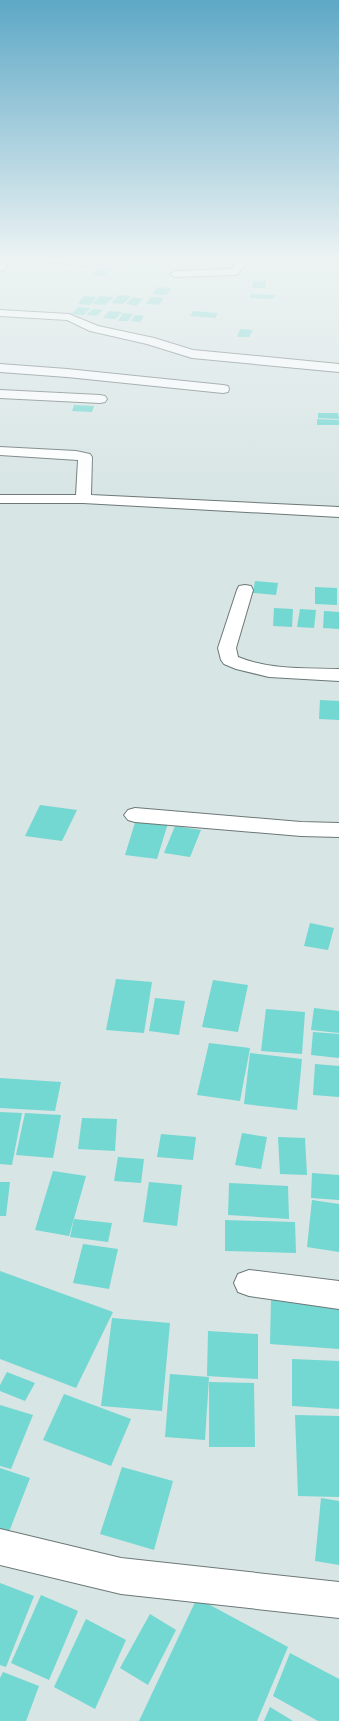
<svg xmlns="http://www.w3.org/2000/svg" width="339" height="1721" font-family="'Archivo Narrow',sans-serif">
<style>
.building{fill:#73d7d2}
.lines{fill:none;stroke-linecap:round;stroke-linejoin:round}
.street-casing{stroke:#6c7877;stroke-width:2}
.secondary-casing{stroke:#6c7877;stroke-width:2}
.street{fill:#fff;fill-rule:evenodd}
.secondary{fill:#fff;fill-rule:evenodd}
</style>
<rect width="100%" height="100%" fill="#d7e5e4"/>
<!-- building -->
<g class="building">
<path d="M137 259 149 260 143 266 130 265Z"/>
<path d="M152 260 161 261 155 267 146 266Z"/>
<path d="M99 269 110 270 103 276 92 275Z"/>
<path d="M253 281H266L265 288H252Z"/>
<path d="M158 287 172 288 166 295 152 294Z"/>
<path d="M251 294 275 295 273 299 250 298Z"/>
<path d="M119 295 131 296 123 304 111 303Z"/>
<path d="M84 296 96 297 90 305 78 304Z"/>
<path d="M100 296 114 297 105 305 92 304Z"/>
<path d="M133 297 143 299 136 306 126 304Z"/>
<path d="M151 297 164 298 159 305 146 304Z"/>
<path d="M78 307 90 308 84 315 72 314Z"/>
<path d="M93 309 103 310 96 316 86 315Z"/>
<path d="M109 311 122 312 115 319 103 318Z"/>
<path d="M193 311 218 313 215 318 190 316Z"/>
<path d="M123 313 133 314 128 321H118Z"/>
<path d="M135 315 144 316 140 322 131 321Z"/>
<path d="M240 329 253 330 249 337H237Z"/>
<path d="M74 405 94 406 92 412 72 411Z"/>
<path d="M318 413H338L339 419 318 418Z"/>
<path d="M317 419 339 420V425H317Z"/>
<path d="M255 581 278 583 276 595 253 593Z"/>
<path d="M315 587 337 588V605L315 604Z"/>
<path d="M274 608 293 609 292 627 273 626Z"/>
<path d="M300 609 316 610 314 628 297 627Z"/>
<path d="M324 611 339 612V629L323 628Z"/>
<path d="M320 700 339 701V720L319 719Z"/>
<path d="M40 805 77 810 62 841 25 836Z"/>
<path d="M137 816 169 820 157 859 125 855Z"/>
<path d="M175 826 201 830 190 857 164 853Z"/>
<path d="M310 923 334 928 328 950 304 946Z"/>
<path d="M116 979 152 982 144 1033 106 1030Z"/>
<path d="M213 980 248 985 238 1032 202 1027Z"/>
<path d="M155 998 185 1001 179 1035 149 1031Z"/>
<path d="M314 1008 339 1011V1033L311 1030Z"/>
<path d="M266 1009 305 1012 302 1054 261 1051Z"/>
<path d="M313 1032 339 1034V1058L311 1055Z"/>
<path d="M209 1043 250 1048 240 1101 197 1095Z"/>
<path d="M250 1053 302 1059 297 1110 244 1104Z"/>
<path d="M315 1064 339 1066V1097L313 1095Z"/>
<path d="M0 1078 61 1082 55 1111 0 1108Z"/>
<path d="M0 1112 22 1113 12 1165 0 1164Z"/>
<path d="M25 1113 61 1115 53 1158 16 1155Z"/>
<path d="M82 1118 117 1119 115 1151 78 1149Z"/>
<path d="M242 1133 267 1137 261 1169 235 1165Z"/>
<path d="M161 1134 196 1137 193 1160 157 1157Z"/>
<path d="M278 1137 305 1138 307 1175 280 1174Z"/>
<path d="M118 1157 144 1159 141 1183 114 1181Z"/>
<path d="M53 1171 86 1176 69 1236 35 1230Z"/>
<path d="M312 1173 339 1175V1200L311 1198Z"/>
<path d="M0 1182H10L6 1216H0Z"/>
<path d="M149 1182 182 1185 177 1226 143 1222Z"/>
<path d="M229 1183 288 1186 289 1219 228 1215Z"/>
<path d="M312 1200 339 1204V1252L307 1247Z"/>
<path d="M74 1219 112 1223 108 1242 70 1237Z"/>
<path d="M225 1220 295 1222 296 1253 225 1251Z"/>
<path d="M83 1244 118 1249 109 1289 73 1283Z"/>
<path d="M0 1271 113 1312 76 1388 0 1359Z"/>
<path d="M271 1299 339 1303V1349L270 1344Z"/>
<path d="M112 1318 170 1323 162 1411 101 1406Z"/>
<path d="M208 1331 258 1334V1379L207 1376Z"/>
<path d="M292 1359 339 1361V1409L292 1406Z"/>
<path d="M7 1372 35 1383 25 1401 0 1391V1385Z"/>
<path d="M170 1374 209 1377 205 1440 165 1437Z"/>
<path d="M209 1382 254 1383 255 1447H209Z"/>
<path d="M64 1394 131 1419 111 1466 43 1440Z"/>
<path d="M0 1405 33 1415 11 1469 0 1466Z"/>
<path d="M295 1415 339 1416V1497L298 1496Z"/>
<path d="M122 1467 173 1481 154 1550 100 1534Z"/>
<path d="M0 1468 30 1478 7 1537 0 1534Z"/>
<path d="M321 1498 339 1501V1565L315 1561Z"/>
<path d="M0 1583 34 1596 6 1667 0 1665Z"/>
<path d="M41 1595 78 1611 49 1680 11 1663Z"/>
<path d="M197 1598 288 1647 257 1721H139Z"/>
<path d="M150 1614 176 1630 148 1685 120 1668Z"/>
<path d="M86 1619 126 1640 95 1709 54 1687Z"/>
<path d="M290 1653 339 1679V1721H318L273 1696Z"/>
<path d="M3 1672 39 1686 26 1721H0V1678Z"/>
<path d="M270 1707 293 1721H264Z"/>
</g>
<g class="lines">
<!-- street casing -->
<g class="street-casing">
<g id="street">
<path d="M21 256C33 256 83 255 90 263L85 266 26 259Z"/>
<path d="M228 256H246L248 260 238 274 234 275 175 277 170 274 175 271 231 269 238 260Z"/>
<path d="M0 310 69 314 98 326 154 338 193 350 339 364V372L192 358 147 344 90 331 67 320 0 316Z"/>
<path d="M0 364 67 369 223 385 228 386 229 389 228 392 223 393 67 377 0 372Z"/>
<path d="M0 390 100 395 105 396 107 399 105 402 100 403 0 398Z"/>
<path d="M0 447 76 451 90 454 92 457 91 495 339 507V517L83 503H0V495H76L78 460 0 455Z"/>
<path d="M245 585 251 586 253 590 236 648 238 657C270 670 305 668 339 669V681L269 677 236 669 224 664 221 660 218 648 237 590 239 586Z"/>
<path d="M135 808 301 822 339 823V837L301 836 135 822 128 820 124 815 128 810Z"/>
<path d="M249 1270 339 1281V1309L249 1296 238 1292 234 1283 238 1274Z"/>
<path d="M0 1529 121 1558 339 1582V1618L121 1594 0 1565Z"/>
</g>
</g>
<!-- secondary casing -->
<g class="secondary-casing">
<path id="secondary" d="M3 256H13L4 270 0 271V260Z"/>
</g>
<!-- street -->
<use href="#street" class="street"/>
<!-- secondary -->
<use href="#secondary" class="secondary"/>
</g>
<!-- sky -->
<linearGradient id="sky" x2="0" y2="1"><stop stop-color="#5da8c6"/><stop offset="0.52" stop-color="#edf3f3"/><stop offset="1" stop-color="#edf3f3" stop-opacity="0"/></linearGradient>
<rect width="339" height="497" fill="url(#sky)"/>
</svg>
